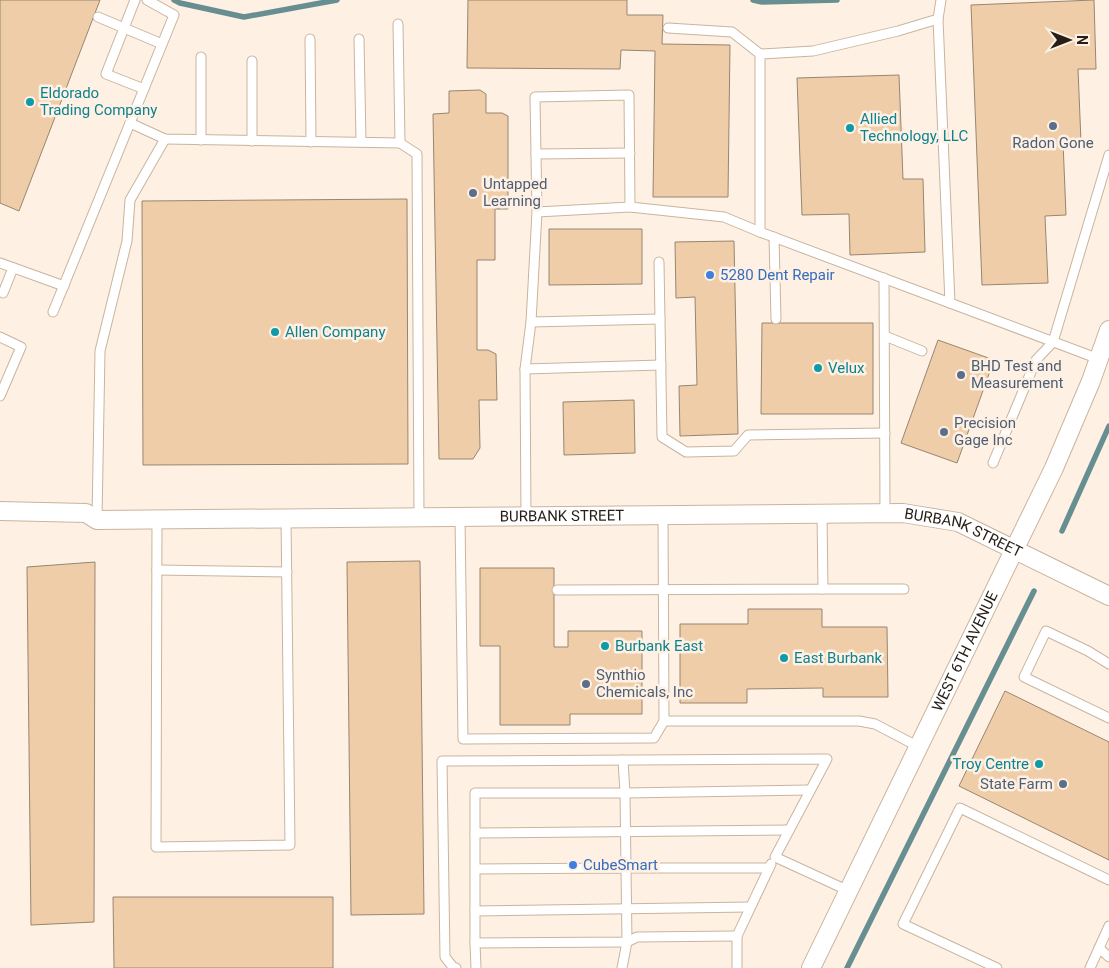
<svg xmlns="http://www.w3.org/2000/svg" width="1109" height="968" font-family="Roboto,sans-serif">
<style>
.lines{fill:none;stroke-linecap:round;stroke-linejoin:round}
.stream{stroke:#678e91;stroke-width:5.5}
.building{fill:#efcda8;stroke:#988570}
.service-casing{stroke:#c9b49e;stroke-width:11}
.minor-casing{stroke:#c9b49e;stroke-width:20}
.service{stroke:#fff;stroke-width:9}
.minor{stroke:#fff;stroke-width:18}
.culture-dot{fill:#0f9aa8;stroke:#fef1e4;stroke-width:2}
.service-dot{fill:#5c6f8a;stroke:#fef1e4;stroke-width:2}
.shop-dot{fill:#3f7fe0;stroke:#fef1e4;stroke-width:2}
.labels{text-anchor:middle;stroke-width:5;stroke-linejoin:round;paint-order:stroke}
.culture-label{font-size:15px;fill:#0d838f;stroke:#fef1e4;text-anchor:start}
.service-label{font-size:15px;fill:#4e5e75;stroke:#fef1e4;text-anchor:start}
.shop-label{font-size:15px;fill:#366cbe;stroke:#fef1e4;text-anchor:start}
.street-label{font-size:15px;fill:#271f17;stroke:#fef1e4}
</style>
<rect width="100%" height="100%" fill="#fef1e4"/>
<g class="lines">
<!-- stream -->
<g class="stream">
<path d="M174 0 180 3 244 17 337 0"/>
<path d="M753 0 762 2 837 0"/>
<path d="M1062 531 1109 426"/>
<path d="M847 968 1034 591"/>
</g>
</g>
<!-- building -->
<g class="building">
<path d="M0 0H100L19 211 0 203Z"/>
<path d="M468 0H627V15H663L662 44 730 45 728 197H653L655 51 621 50 620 69 467 68Z"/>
<path d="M1094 0 1096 69H1078L1081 142H1063L1066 215 1045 216 1048 283 982 285 971 5Z"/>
<path d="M899 75 903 179H923L925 252 850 255 849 214 802 215 797 78Z"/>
<path d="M480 90 486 94V113H502L508 116V209H495V260H477V350H488L496 354 497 400H479L480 448 473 459H439L433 114 449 113V91Z"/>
<path d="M407 199 408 464 143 465 142 201Z"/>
<path d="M549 229H642V284L549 285Z"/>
<path d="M734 241 738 434 680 436 679 386 697 385 695 297 676 298 675 242Z"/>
<path d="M762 323H873V414H761Z"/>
<path d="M938 340 994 360 957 463 901 443Z"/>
<path d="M634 400 635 453 564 455 563 402Z"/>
<path d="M420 561 424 914 351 915 347 562Z"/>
<path d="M95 562 94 922 31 925 27 567Z"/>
<path d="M480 568H554V647H568V631H642V714H570V725H500V646H480Z"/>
<path d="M748 609H822V627H887L888 697H823V688L747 689V703H680V624H748Z"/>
<path d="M1005 691 1109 742V860L959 786Z"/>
<path d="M113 897H333V968H114Z"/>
</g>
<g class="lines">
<!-- service casing -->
<g class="service-casing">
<g id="service">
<path d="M135 0 106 74 144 89"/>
<path d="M941 0 938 19 950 303 1099 359"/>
<path d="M98 17 162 44"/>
<path d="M938 19 898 31 813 51 760 54V232L950 303"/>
<path d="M398 24 400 143"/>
<path d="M668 28 732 32 760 54"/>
<path d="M310 39 311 142"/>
<path d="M359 39 361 142"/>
<path d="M252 61V141"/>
<path d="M130 123 165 139 400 143 417 154 419 518"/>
<path d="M201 140V57"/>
<path d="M536 154 630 153"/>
<path d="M630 207 629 95 535 97 537 212 630 207 724 217 760 232"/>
<path d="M774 237 776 319"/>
<path d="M659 262 662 437 686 452 734 451 748 435 885 433"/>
<path d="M0 263 64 286"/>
<path d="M884 278 885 513"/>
<path d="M3 293 13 268"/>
<path d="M53 312 174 15 147 0"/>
<path d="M531 322 660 319"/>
<path d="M885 336 922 351"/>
<path d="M0 337 21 347 0 396"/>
<path d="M525 369 661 365"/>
<path d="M993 463 1036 360 1053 342 1109 155"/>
<path d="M663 515 664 721H859L875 724 919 747"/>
<path d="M460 517 463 739 654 738 664 721"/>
<path d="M526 517 525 369 531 322 537 212"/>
<path d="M97 520 100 351 127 241 130 200 165 139"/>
<path d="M157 520 156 847 290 845 286 519"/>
<path d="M157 570 287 572"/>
<path d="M823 589H904"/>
<path d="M557 590 823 589 822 514"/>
<path d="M1109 664 1088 651 1046 631 1024 677 1109 718"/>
<path d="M623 760 625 793 810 790"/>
<path d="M475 833 789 830"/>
<path d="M475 869 626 868 627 942 475 943C475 893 475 843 475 793H625L626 868H769"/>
<path d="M475 911 750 907"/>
<path d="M475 943 476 968"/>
<path d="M1099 948 1109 957"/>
<path d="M456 968 453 967 445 957 442 761 827 759 775 857 849 891"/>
<path d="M622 968 627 942 637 937 737 936"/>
<path d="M737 968V936L771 864"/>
<path d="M997 968 903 924 960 808 1109 880"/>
<path d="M1090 968 1109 926"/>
</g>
</g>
<!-- minor casing -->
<g class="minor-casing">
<g id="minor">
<path id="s1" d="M0 511 86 513 97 520 903 513 958 522 1109 596"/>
<path id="s2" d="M811 968 1054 468 1091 381 1109 330"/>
</g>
</g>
<!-- service -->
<use href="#service" class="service"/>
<!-- minor -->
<use href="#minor" class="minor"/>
</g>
<!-- markers -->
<g class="culture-dot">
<circle cx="30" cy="102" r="5"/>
<circle cx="850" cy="128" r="5"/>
<circle cx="275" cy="332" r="5"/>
<circle cx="818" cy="368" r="5"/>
<circle cx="605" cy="646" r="5"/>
<circle cx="784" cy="658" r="5"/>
<circle cx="1039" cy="764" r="5"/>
</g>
<g class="service-dot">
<circle cx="1053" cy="126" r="5"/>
<circle cx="473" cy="193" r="5"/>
<circle cx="961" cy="375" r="5"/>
<circle cx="944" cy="432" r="5"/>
<circle cx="586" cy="684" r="5"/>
<circle cx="1063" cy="784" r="5"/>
</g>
<g class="shop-dot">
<circle cx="710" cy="275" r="5"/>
<circle cx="573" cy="865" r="5"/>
</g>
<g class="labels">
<!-- culture labels -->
<g class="culture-label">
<text x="40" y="98">Eldorado<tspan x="40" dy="17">Trading Company</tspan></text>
<text x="860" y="124">Allied<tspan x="860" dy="17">Technology, LLC</tspan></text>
<text x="285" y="337">Allen Company</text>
<text x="828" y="373">Velux</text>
<text x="615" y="651">Burbank East</text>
<text x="794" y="663">East Burbank</text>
<text x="1029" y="769" text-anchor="end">Troy Centre</text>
</g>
<!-- service labels -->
<g class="service-label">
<text x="1053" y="148" text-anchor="middle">Radon Gone</text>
<text x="483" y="189">Untapped<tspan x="483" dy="17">Learning</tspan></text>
<text x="971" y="371">BHD Test and<tspan x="971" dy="17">Measurement</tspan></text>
<text x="954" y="428">Precision<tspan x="954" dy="17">Gage Inc</tspan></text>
<text x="596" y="680">Synthio<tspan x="596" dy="17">Chemicals, Inc</tspan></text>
<text x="1053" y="789" text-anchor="end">State Farm</text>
</g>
<!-- shop labels -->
<g class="shop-label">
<text x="720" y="280">5280 Dent Repair</text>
<text x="583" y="870">CubeSmart</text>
</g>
<!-- street labels -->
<g class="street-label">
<text dy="5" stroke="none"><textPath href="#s1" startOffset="564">BURBANK STREET</textPath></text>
<text dy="5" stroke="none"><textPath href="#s1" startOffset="969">BURBANK STREET</textPath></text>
<text dy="5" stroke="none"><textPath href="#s2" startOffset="352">WEST 6TH AVENUE</textPath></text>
</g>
</g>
<!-- north arrow -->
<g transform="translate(1069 40) rotate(90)" stroke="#fef1e4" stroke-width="4" paint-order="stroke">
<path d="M0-4L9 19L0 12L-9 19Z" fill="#271f17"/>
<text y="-8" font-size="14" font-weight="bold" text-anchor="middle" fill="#271f17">N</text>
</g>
</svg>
